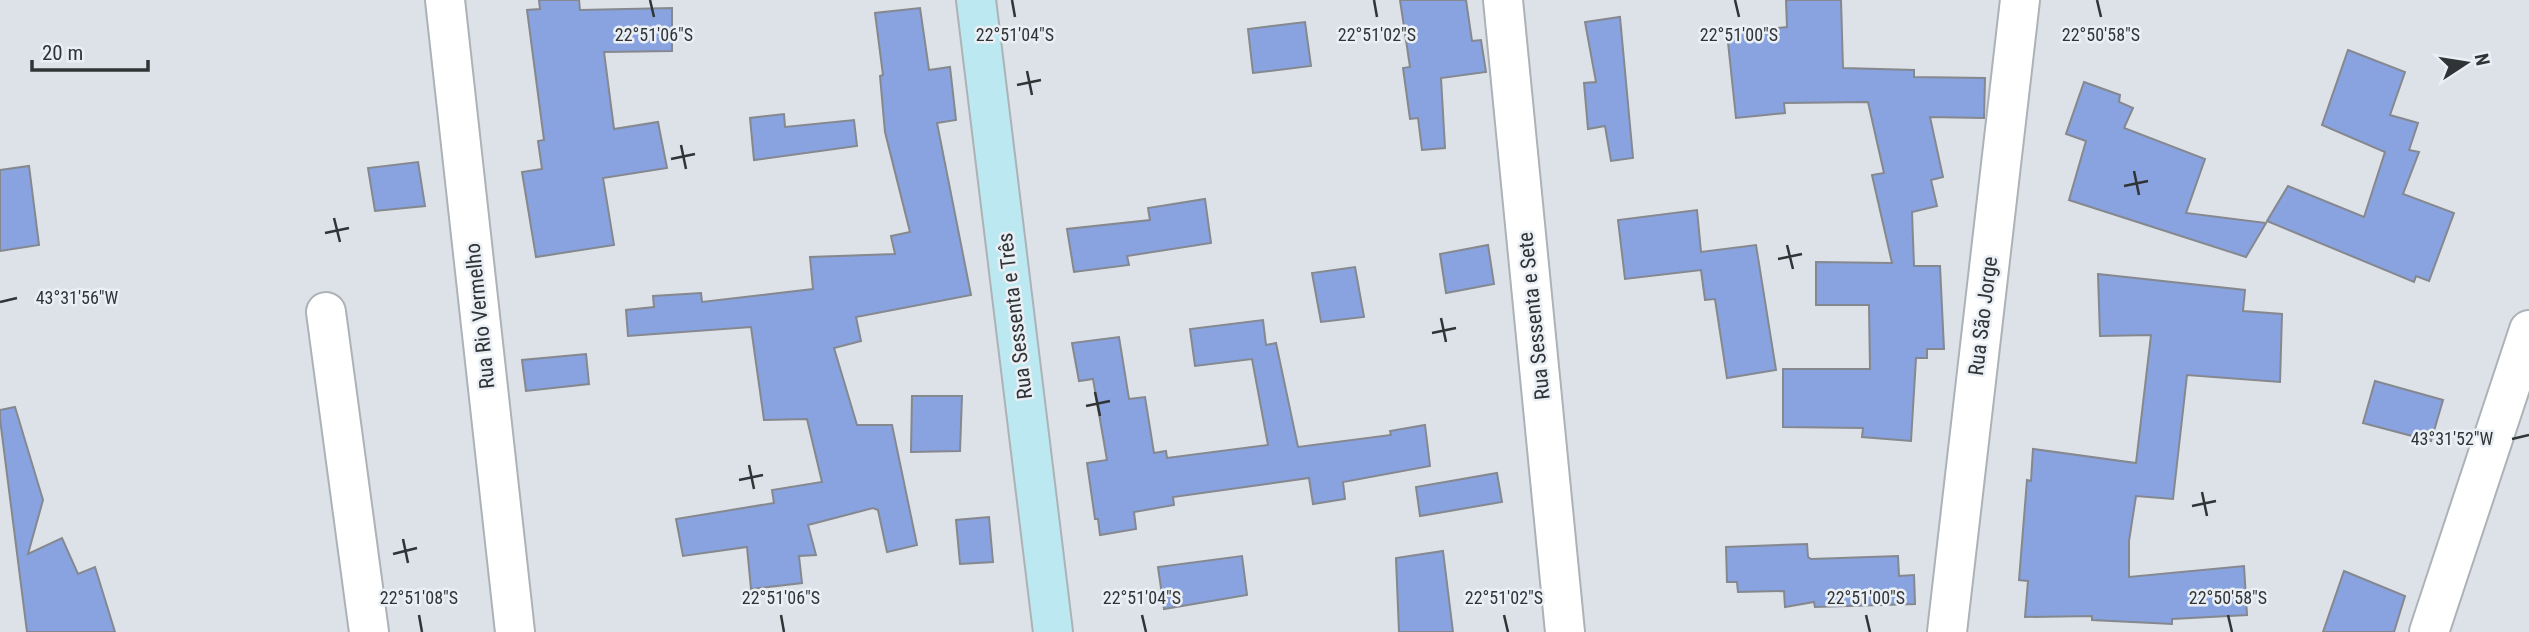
<svg xmlns="http://www.w3.org/2000/svg" width="2529" height="632" font-family="'Roboto Condensed',sans-serif">
<style>
.building{fill:#89a3e0;stroke:#85888e;stroke-width:2}
.lines{fill:none;stroke-linecap:round;stroke-linejoin:round}
.street-casing{stroke:#acb2b6;stroke-width:42}
.secondary-casing{stroke:#acb2b6;stroke-width:42}
.street{stroke:#fff;stroke-width:38}
.secondary{stroke:#bce9f1;stroke-width:38}
.ticks{fill:none;stroke:#313436;stroke-width:2.5}
.labels{text-anchor:middle;stroke-width:5;stroke-linejoin:round;paint-order:stroke}
.street-label{font-size:21px;fill:#313436;stroke:#e9eff4}
.ticks-label{font-size:18px;text-anchor:middle;fill:#313436;stroke:#e9eff4;stroke-width:5;stroke-linejoin:round;paint-order:stroke}
</style>
<rect width="100%" height="100%" fill="#dce2e7"/>
<!-- building -->
<g class="building">
<path d="M539 0H579L580 10 672 8V51L604 52 614 129 658 122 667 168 603 178 614 245 536 257 522 172 542 169 538 141 544 140 527 10 540 9Z"/>
<path d="M1400 0H1466L1472 41 1481 40 1486 72 1441 78 1445 148 1422 150 1418 118 1410 119 1403 68 1410 67Z"/>
<path d="M1786 0H1841L1843 68 1914 70V77L1985 78 1984 118 1930 117 1943 177 1931 180 1937 206 1912 212 1914 266H1940L1944 349H1927V358H1916L1911 441 1862 437 1863 428 1783 427V369H1870L1869 305H1816V262L1892 263 1872 175 1884 173 1868 102 1784 103 1785 113 1736 118 1727 33 1787 27Z"/>
<path d="M920 8 929 70 950 67 956 120 937 123 971 295 856 317 861 341 834 348 857 425H892L917 545 887 552 878 510 873 508 808 525 816 555 799 556 802 583 751 589 747 547 683 556 676 519 774 503 772 490 822 482 807 419 764 420 751 327 628 336 626 310 654 307 653 296 701 293 702 302 813 289 810 257 895 254 891 236 910 232 885 132 880 76 883 75 875 13Z"/>
<path d="M1620 17 1633 158 1611 161 1605 126 1588 129 1584 83 1596 82 1585 22Z"/>
<path d="M1305 22 1311 66 1253 73 1248 29Z"/>
<path d="M2348 50 2405 72 2390 115 2418 123 2409 150 2419 152 2403 194 2454 213 2429 281 2416 276 2414 282 2267 221 2288 186 2364 217 2385 152 2322 125Z"/>
<path d="M2084 82 2120 95 2119 102 2133 108 2124 128 2205 159 2186 213 2266 223 2246 257 2069 200 2086 141 2066 134Z"/>
<path d="M784 114 785 127 854 120 857 146 754 160 750 118Z"/>
<path d="M418 162 425 206 375 211 368 168Z"/>
<path d="M29 166 39 245 0 251V170Z"/>
<path d="M1205 199 1211 243 1127 256 1129 265 1074 272 1067 229 1150 220 1148 208Z"/>
<path d="M1697 210 1701 252 1756 245 1776 370 1727 378 1715 299 1705 300 1701 270 1625 279 1618 220Z"/>
<path d="M1488 245 1494 284 1446 293 1440 254Z"/>
<path d="M1355 267 1364 317 1321 322 1312 273Z"/>
<path d="M2098 274 2245 290 2243 311 2282 314 2280 382 2187 375 2173 499 2136 496 2129 541V577L2244 566 2247 615 2172 619V624L2092 620V616L2025 617 2028 581 2019 580 2027 480 2031 481 2033 449 2136 463 2151 335 2100 336Z"/>
<path d="M1263 320 1266 345 1276 343 1298 447 1391 435 1390 431 1425 425 1430 466 1343 482 1345 499 1313 504 1309 478 1173 497 1174 505 1134 512 1136 529 1100 535 1098 519H1095L1087 463 1107 460 1093 379 1079 381 1072 343 1119 337 1129 399 1145 397 1154 453 1166 451 1167 458 1268 445 1252 359 1195 366 1190 329Z"/>
<path d="M586 354 589 384 526 391 522 360Z"/>
<path d="M2375 381 2443 400 2431 441 2363 423Z"/>
<path d="M912 396H962L960 451 911 452Z"/>
<path d="M15 407 43 500 28 554 62 538 78 574 95 567 115 632H27L0 419V410Z"/>
<path d="M1497 473 1502 502 1420 516 1416 487Z"/>
<path d="M989 517 993 562 960 564 956 520Z"/>
<path d="M1807 544 1808 557 1811 559 1898 556 1899 576 1914 575 1915 604 1815 607 1814 602 1785 607 1784 591 1738 592 1737 582H1727L1726 547Z"/>
<path d="M1443 551 1453 632H1399L1396 558Z"/>
<path d="M1242 556 1247 595 1164 609 1158 567Z"/>
<path d="M2344 571 2405 596 2394 632H2323Z"/>
</g>
<g class="lines">
<!-- street casing -->
<g class="street-casing">
<g id="street">
<path d="M445 0 515 632"/>
<path d="M1503 0 1565 632"/>
<path d="M326 312 369 632"/>
<path d="M1947 632 2020 0"/>
<path d="M2429 632 2529 330"/>
</g>
</g>
<!-- secondary casing -->
<g class="secondary-casing">
<path id="secondary" d="M976 0 1053 632"/>
</g>
<!-- street -->
<use href="#street" class="street"/>
<!-- secondary -->
<use href="#secondary" class="secondary"/>
</g>
<!-- ticks -->
<path class="ticks" d="M650 0 654 17M1012 0 1015 17M1374 0 1377 17M1735 0 1739 17M2097 0 2101 17M1027 71 1032 95M1017 85 1041 80M681 145 686 169M671 159 695 154M2134 171 2139 195M2124 186 2148 181M334 218 340 242M325 233 349 228M1787 245 1793 269M1778 259 1802 254M0 302 17 298M1441 318 1446 342M1432 333 1456 328M1095 392 1100 416M1086 406 1110 401M2512 439 2529 435M749 465 754 489M739 480 763 475M2202 492 2207 516M2192 506 2216 501M403 539 408 563M393 554 417 548M419 615 422 632M781 615 784 632M1142 615 1146 632M1504 615 1508 632M1866 615 1870 632M2228 615 2232 632"/>
<g class="labels">
<!-- street labels -->
<g class="street-label">
<text transform="translate(480 316) rotate(-96)" y="7">Rua Rio Vermelho</text>
<text transform="translate(1015 316) rotate(-97)" y="7">Rua Sessenta e Três</text>
<text transform="translate(1534 316) rotate(-96)" y="7">Rua Sessenta e Sete</text>
<text transform="translate(1983 316) rotate(-83)" y="7">Rua São Jorge</text>
</g>
</g>
<g class="ticks-label">
<text x="654" y="41">22°51'06"S</text>
<text x="1015" y="41">22°51'04"S</text>
<text x="1377" y="41">22°51'02"S</text>
<text x="1739" y="41">22°51'00"S</text>
<text x="2101" y="41">22°50'58"S</text>
<text x="77" y="304">43°31'56"W</text>
<text x="2452" y="445">43°31'52"W</text>
<text x="419" y="604">22°51'08"S</text>
<text x="781" y="604">22°51'06"S</text>
<text x="1142" y="604">22°51'04"S</text>
<text x="1504" y="604">22°51'02"S</text>
<text x="1866" y="604">22°51'00"S</text>
<text x="2228" y="604">22°50'58"S</text>
</g>
<!-- north arrow -->
<g transform="translate(2466 63) rotate(78)" stroke="#e9eff4" stroke-width="5" paint-order="stroke">
<path d="M0-5L12 26L0 18L-12 26Z" fill="#313436"/>
<text y="-10" font-size="19" font-weight="bold" text-anchor="middle" fill="#313436">N</text>
</g>
<!-- scale -->
<path d="M32 60v10h116v-10" fill="none" stroke="#313436" stroke-width="3.5"/>
<text x="42" y="60" font-size="21" fill="#313436" stroke="#e9eff4" stroke-width="5" paint-order="stroke">20 m</text>
</svg>
